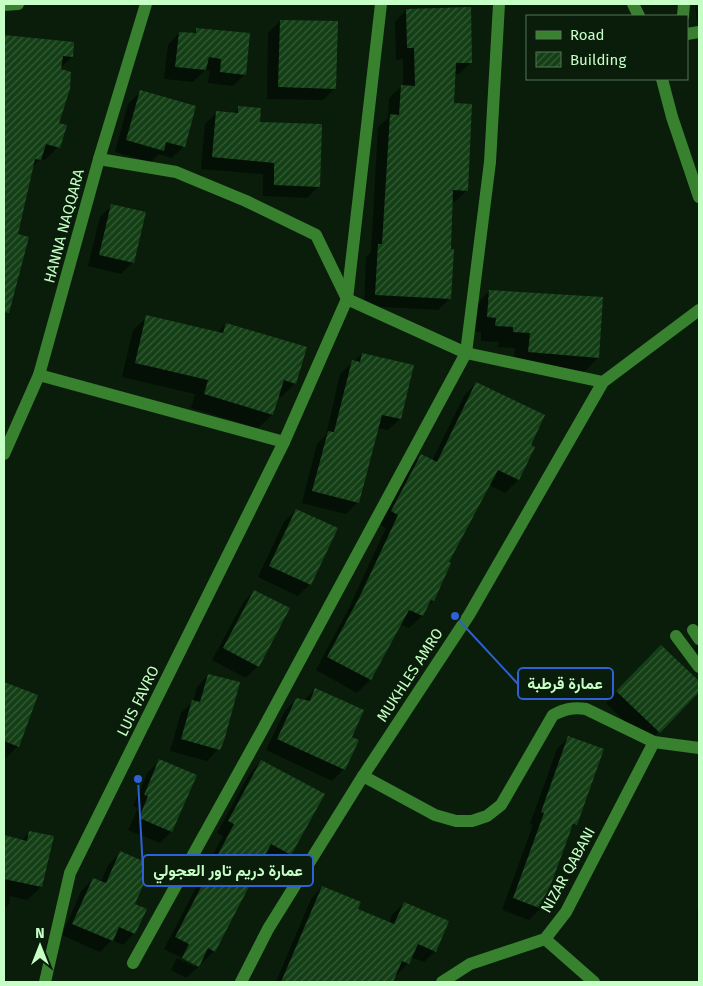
<svg xmlns="http://www.w3.org/2000/svg" width="703" height="986" font-family="'Fira Sans',Vazirmatn,sans-serif">
<style>
.shadow{fill:#0007}
.building{fill:url(#building-hatch)}
.lines{fill:none;stroke-linecap:round;stroke-linejoin:round}
.minor{stroke:#38812f;stroke-width:12}
.labels{text-anchor:middle;stroke-width:5;stroke-linejoin:round;paint-order:stroke}
.street-label{font-size:15px;fill:#c6ffc5;stroke:#091d0a}
.leader{fill:none;stroke:#2e60d6;stroke-width:2}
.callout-dot{fill:#2e60d6;stroke:#091d0a;stroke-width:2}
.callout{fill:#091d0a;stroke:#2e60d6;stroke-width:2}
.callout-label{font-size:16px;text-anchor:middle;font-weight:bold;fill:#c6ffc5}
</style>
<defs>
<pattern id="building-hatch" width="6" height="6" patternUnits="userSpaceOnUse" patternTransform="scale(1.25)"><rect width="6" height="6" fill="#143f16"/><path d="M-1 1l2-2M0 6l6-6M5 7l2-2" fill="none" stroke="#355c36"/></pattern>
</defs>
<rect width="100%" height="100%" fill="#091d0a"/>
<!-- shadow -->
<g class="shadow">
<path d="M695 4H699V31H698Z"/>
<path d="M406 10 471 62 459 74H454L452 104 467 190 455 202H452L450 298 438 310 364 306 366 257 371 252 378 127 388 118 389 98 401 87H403V59L396 60 395 22Z"/>
<path d="M280 21 335 88 323 100 267 99 268 33Z"/>
<path d="M197 29 245 74 233 86 208 83 210 71 205 70 193 82 164 79 168 45 179 33 192 34Z"/>
<path d="M4 36 73 43 72 57 58 70V147L45 160 40 159 32 168 17 235 4 311Z"/>
<path d="M140 92 184 146 172 158 159 154 151 162 115 152 128 104Z"/>
<path d="M239 108 259 123 319 186 307 198 263 196V174L201 169 205 124 217 112 233 114Z"/>
<path d="M112 206 133 262 121 274 88 266 100 217Z"/>
<path d="M489 291 598 358 583 373 514 367 515 348 498 347 499 342 481 341V332H473L474 307Z"/>
<path d="M147 317 217 333 226 324 295 383 281 397 278 396 272 415 258 428 191 408 195 394 122 377 133 330Z"/>
<path d="M362 354 400 419 388 430 377 428 358 502 346 514 302 503 317 444 326 435 340 374Z"/>
<path d="M476 383 529 445 533 448 518 480 505 493 489 485 448 562 450 563 433 601 426 608 422 616 409 628 400 624 370 680 357 693 316 670 348 610 386 528 379 524 409 468 421 455 432 461 464 396Z"/>
<path d="M296 510 336 529 310 584 298 596 258 577 284 522Z"/>
<path d="M254 591 258 666 246 678 212 660 243 603Z"/>
<path d="M699 644V664L694 656 695 648Z"/>
<path d="M661 646 699 683V690L647 743 606 703Z"/>
<path d="M208 675 218 749 207 761 170 751 181 713 193 701 197 687Z"/>
<path d="M4 683 37 695 18 746 6 758 4 757Z"/>
<path d="M315 689 344 769 332 781 266 750 285 711 296 699 304 701Z"/>
<path d="M569 737 575 824 570 830 541 908 529 920 502 910 533 825 530 824 557 749Z"/>
<path d="M160 761 171 832 160 843 128 830 138 808 133 806 148 772Z"/>
<path d="M261 761 290 854 278 866 263 857 214 951 202 963 200 962 198 967 186 978 171 970 177 958 195 967V964L164 949 223 836 217 833 250 773Z"/>
<path d="M30 832 41 887 27 900 10 896 9 904 4 909V837L21 841Z"/>
<path d="M120 853 133 904 134 933 123 945 112 940 100 952 62 935 81 891 93 879 101 882 108 865Z"/>
<path d="M322 887 357 910 389 923 392 915 404 903 435 951 424 962 411 957 408 963 397 975 395 974 392 982H276L311 899Z"/>
<path d="M699 908V957H698L697 910Z"/>
</g>
<!-- building -->
<g class="building">
<path d="M471 7 472 63H456L454 103 472 104 468 191 453 190 451 249H454L451 299 375 295 378 244H382L390 114 399 115 401 85 415 86 414 48H407L406 9Z"/>
<path d="M280 20 338 21 336 89 278 87Z"/>
<path d="M196 28 250 33 246 75 220 72 221 59 209 57 206 70 175 67 179 32 196 33Z"/>
<path d="M4 35 74 42 73 57 63 56 61 69 71 72 70 89 59 123 67 125 60 148 46 144 41 160 35 159 18 234 29 237 9 313 4 312Z"/>
<path d="M140 90 196 106 185 147 166 142 164 151 126 140Z"/>
<path d="M238 106 261 108 260 122 322 124 320 187 274 185V163L212 157 216 111 238 113Z"/>
<path d="M111 204 146 212 134 263 99 255Z"/>
<path d="M489 290 603 297 599 358 528 352 530 333 513 332V327L495 326 496 318 487 317Z"/>
<path d="M146 315 223 333 226 323 307 347 296 384 284 380 273 415 204 394 208 380 135 363Z"/>
<path d="M362 353 414 365 401 419 382 415 359 503 312 491 328 431 334 432 352 360 360 362Z"/>
<path d="M476 382 545 415 531 445 535 447 519 480 498 470 449 562 451 563 434 601 431 600 423 616 409 610 371 680 327 657 360 596 398 515 391 511 421 454 437 462Z"/>
<path d="M296 509 338 528 311 585 269 566Z"/>
<path d="M254 590 290 608 259 667 223 648Z"/>
<path d="M661 645 699 681V692L660 733 616 691Z"/>
<path d="M208 674 240 682 224 741 220 750 181 739 192 700 200 702Z"/>
<path d="M4 682 38 695 19 747 4 741Z"/>
<path d="M315 688 364 710 352 737 359 740 345 770 277 739 296 698 310 701Z"/>
<path d="M568 736 604 749 577 825 573 824 542 909 513 898 544 813 541 812Z"/>
<path d="M159 759 197 775 172 832 139 818 148 796 144 795Z"/>
<path d="M261 760 325 794 291 855 271 844 215 952 208 948 199 967 182 958 189 944 175 937 234 824 228 821Z"/>
<path d="M29 831 54 836 42 887 4 879V835L27 841Z"/>
<path d="M120 851 152 865 135 904 147 909 135 934 119 927 113 941 72 924 93 878 106 883Z"/>
<path d="M322 886 361 902 358 909 394 924 404 902 449 921 436 952 418 944 409 964 402 961 393 982H281Z"/>
</g>
<g class="lines">
<!-- minor -->
<g class="minor">
<path d="M633 4 639 16"/>
<path d="M4 5 18 4"/>
<path d="M683 16 684 4"/>
<path d="M687 34 699 32"/>
<path d="M662 79 672 117 699 197"/>
<path d="M99 159 176 172 246 201 316 235 347 299 466 353 603 382"/>
<path d="M39 375 284 442 347 299 381 4"/>
<path d="M4 454 39 375 99 159 146 4"/>
<path d="M693 630 699 639"/>
<path d="M676 636 699 667"/>
<path d="M363 776 435 815 456 821H472L487 816 501 805 553 715C565 709 573 707 586 709L654 742 699 748"/>
<path d="M545 939 594 982"/>
<path d="M133 963 259 736 466 353 490 162 499 4"/>
<path d="M45 982 70 873 284 442"/>
<path d="M241 982 268 929 363 776 469 615 603 382 699 310"/>
<path d="M442 982 470 964 545 939 566 912 654 742"/>
</g>
</g>
<g class="labels">
<!-- street labels -->
<g class="street-label">
<text transform="translate(64 226) rotate(-75)" y="5">HANNA NAQQARA</text>
<text transform="translate(410 675) rotate(-57)" y="5">MUKHLES AMRO</text>
<text transform="translate(138 701) rotate(-64)" y="5">LUIS FAVRO</text>
<text transform="translate(568 870) rotate(-61)" y="5">NIZAR QABANI</text>
</g>
</g>
<!-- callouts -->
<path class="leader" d="M455 616L518 684M138 779L143 871"/>
<g class="callout-dot">
<circle cx="455" cy="616" r="5"/>
<circle cx="138" cy="779" r="5"/>
</g>
<g class="callout">
<rect x="518" y="668" width="95" height="31" rx="5"/>
<rect x="143" y="855" width="170" height="31" rx="5"/>
</g>
<g class="callout-label">
<text x="565" y="689">عمارة قرطبة</text>
<text x="228" y="876">عمارة دريم تاور العجولي</text>
</g>
<!-- border -->
<rect width="703" height="986" fill="none" stroke="#c6ffc5" stroke-width="10"/>
<!-- legend -->
<rect x="526" y="15" width="162" height="65" fill="#091d0a" stroke="#557755"/>
<rect x="536" y="31" width="25" height="8" fill="#38812f" stroke="#557755"/>
<text x="570" y="40" font-size="15" fill="#c6ffc5">Road</text>
<rect x="536" y="52" width="25" height="15" fill="url(#building-hatch)" stroke="#557755"/>
<text x="570" y="65" font-size="15" fill="#c6ffc5">Building</text>
<!-- north arrow -->
<g transform="translate(40 946)" stroke="#091d0a" stroke-width="4" paint-order="stroke">
<path d="M0-4L9 19L0 12L-9 19Z" fill="#c6ffc5"/>
<text y="-8" font-size="14" font-weight="bold" text-anchor="middle" fill="#c6ffc5">N</text>
</g>
</svg>
